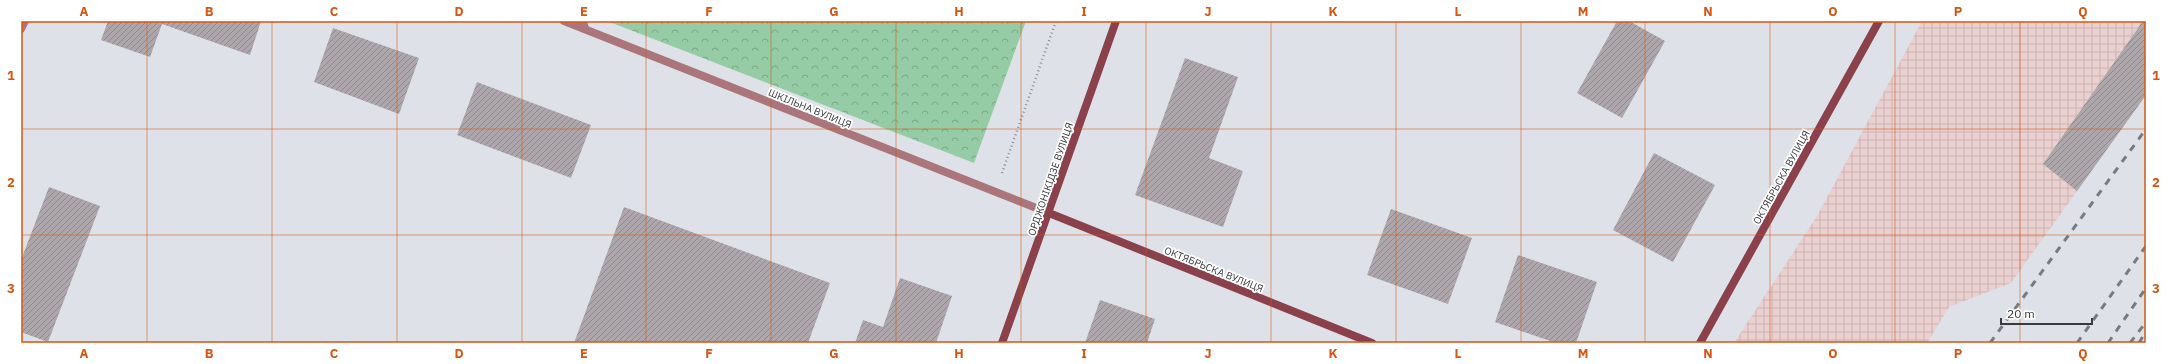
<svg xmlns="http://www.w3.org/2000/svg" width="2167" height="364" font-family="'IBM Plex Sans',sans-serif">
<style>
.industrial{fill:url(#industrial-grid)}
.park{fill:url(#park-crowns)}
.building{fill:url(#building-hatch)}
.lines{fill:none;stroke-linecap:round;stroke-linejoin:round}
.path{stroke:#8a8c90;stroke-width:2.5;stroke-dasharray:1 3;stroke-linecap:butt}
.service{stroke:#ab767b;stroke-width:8}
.minor{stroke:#ab767b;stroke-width:8}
.secondary{stroke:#8b414c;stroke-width:8}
.rail{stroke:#787b7e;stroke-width:3;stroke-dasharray:7 7;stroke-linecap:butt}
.grid{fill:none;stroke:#d65611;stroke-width:1;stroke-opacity:0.55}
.labels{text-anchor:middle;stroke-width:3.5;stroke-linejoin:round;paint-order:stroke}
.street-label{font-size:10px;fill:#38393b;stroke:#fff}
.neatline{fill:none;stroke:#d65611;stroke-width:1.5}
.grid-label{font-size:13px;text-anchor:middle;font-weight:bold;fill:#d65611}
</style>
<defs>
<pattern id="industrial-grid" width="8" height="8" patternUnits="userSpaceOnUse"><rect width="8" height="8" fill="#ebd0d0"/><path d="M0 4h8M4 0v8" fill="none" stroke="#cab3b4"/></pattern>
<pattern id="park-crowns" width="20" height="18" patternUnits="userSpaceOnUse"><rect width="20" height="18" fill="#95cca5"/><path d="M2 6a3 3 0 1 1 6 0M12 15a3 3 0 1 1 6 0" fill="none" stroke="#7ba788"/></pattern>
<pattern id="building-hatch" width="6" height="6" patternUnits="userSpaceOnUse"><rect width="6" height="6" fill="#ada7ab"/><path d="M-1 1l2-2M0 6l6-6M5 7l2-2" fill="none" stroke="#8e898c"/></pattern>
</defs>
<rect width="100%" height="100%" fill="#dee2e8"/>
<!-- industrial -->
<path class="industrial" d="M1922 21H2146V95L2011 283 1949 307 1927 343H1734L1817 216Z"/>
<!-- park -->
<path class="park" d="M607 21H1026L974 163Z"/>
<!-- building -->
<g class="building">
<path d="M108 21H261L250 55 162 24 150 57 101 40Z"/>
<path d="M1617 21H1629L1665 41 1622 118 1577 93Z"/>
<path d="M2143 21H2146V95L2077 191 2043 164Z"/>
<path d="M333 28 419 58 399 114 314 82Z"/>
<path d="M1185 58 1238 77 1209 158 1243 171 1223 227 1135 195Z"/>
<path d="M477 82 591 125 571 178 457 135Z"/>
<path d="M1654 153 1715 185 1673 262 1613 230Z"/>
<path d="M49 187 100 206 48 342 21 332V260Z"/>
<path d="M624 207 830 283 808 343H574Z"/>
<path d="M1391 209 1472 238 1448 304 1367 275Z"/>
<path d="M1518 255 1597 282 1576 343H1556L1495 322Z"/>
<path d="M900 278 952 296 936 343H855L863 320 883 327Z"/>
<path d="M1100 300 1155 319 1147 343H1085Z"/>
</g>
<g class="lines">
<!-- path -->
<path class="path" d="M1002 173 1056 21"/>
<!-- service -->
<path class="service" d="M583 21 585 29"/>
<!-- minor -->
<g class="minor">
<path d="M564 21 1049 213"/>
<path d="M21 29 25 21"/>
</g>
<!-- secondary -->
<g class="secondary">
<path d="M1049 213 1372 343"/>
<path d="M1002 343 1116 21"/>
<path d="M1700 343 1879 21"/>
</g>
<!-- rail -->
<g class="rail">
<path d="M1990 343 2146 129"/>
<path d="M2077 343 2146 246"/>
<path d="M2108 343 2146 288"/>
<path d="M2130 343 2146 322"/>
<path d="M2139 343 2146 331"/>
</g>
</g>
<!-- grid -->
<path class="grid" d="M147 21V343M272 21V343M397 21V343M522 21V343M646 21V343M771 21V343M896 21V343M1021 21V343M1146 21V343M1271 21V343M1396 21V343M1521 21V343M1645 21V343M1770 21V343M1895 21V343M2020 21V343M21 129H2146M21 235H2146"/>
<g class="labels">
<!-- street labels -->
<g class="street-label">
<text transform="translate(810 108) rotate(22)" y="4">ШКІЛЬНА ВУЛИЦЯ</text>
<text transform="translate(1781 177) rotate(-61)" y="4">ОКТЯБРЬСКА ВУЛИЦЯ</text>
<text transform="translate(1050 179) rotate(-71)" y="4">ОРДЖОНІКІДЗЕ ВУЛИЦЯ</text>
<text transform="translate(1214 269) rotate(22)" y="4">ОКТЯБРЬСКА ВУЛИЦЯ</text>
</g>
</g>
<!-- border -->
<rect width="2167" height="364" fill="none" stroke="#ffffff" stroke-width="44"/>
<!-- scale -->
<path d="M2001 318v6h91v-6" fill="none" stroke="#38393b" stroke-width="2"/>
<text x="2007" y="318" font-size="12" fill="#38393b" stroke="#ffffff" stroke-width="3" paint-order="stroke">20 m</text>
<rect x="22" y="22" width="2123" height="320" class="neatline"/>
<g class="grid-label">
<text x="84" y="16">A</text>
<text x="209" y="16">B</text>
<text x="334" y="16">C</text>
<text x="459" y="16">D</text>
<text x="584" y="16">E</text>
<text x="709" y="16">F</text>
<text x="834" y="16">G</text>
<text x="959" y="16">H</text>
<text x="1084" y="16">I</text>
<text x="1208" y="16">J</text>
<text x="1333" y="16">K</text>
<text x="1458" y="16">L</text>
<text x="1583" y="16">M</text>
<text x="1708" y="16">N</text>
<text x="1833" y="16">O</text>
<text x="1958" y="16">P</text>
<text x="2083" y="16">Q</text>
<text x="11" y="80">1</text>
<text x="2156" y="80">1</text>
<text x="11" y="187">2</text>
<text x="2156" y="187">2</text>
<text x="11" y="293">3</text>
<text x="2156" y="293">3</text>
<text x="84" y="358">A</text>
<text x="209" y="358">B</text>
<text x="334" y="358">C</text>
<text x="459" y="358">D</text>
<text x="584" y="358">E</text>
<text x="709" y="358">F</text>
<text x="834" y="358">G</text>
<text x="959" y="358">H</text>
<text x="1084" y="358">I</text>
<text x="1208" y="358">J</text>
<text x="1333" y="358">K</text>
<text x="1458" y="358">L</text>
<text x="1583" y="358">M</text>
<text x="1708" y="358">N</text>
<text x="1833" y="358">O</text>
<text x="1958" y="358">P</text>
<text x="2083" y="358">Q</text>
</g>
</svg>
